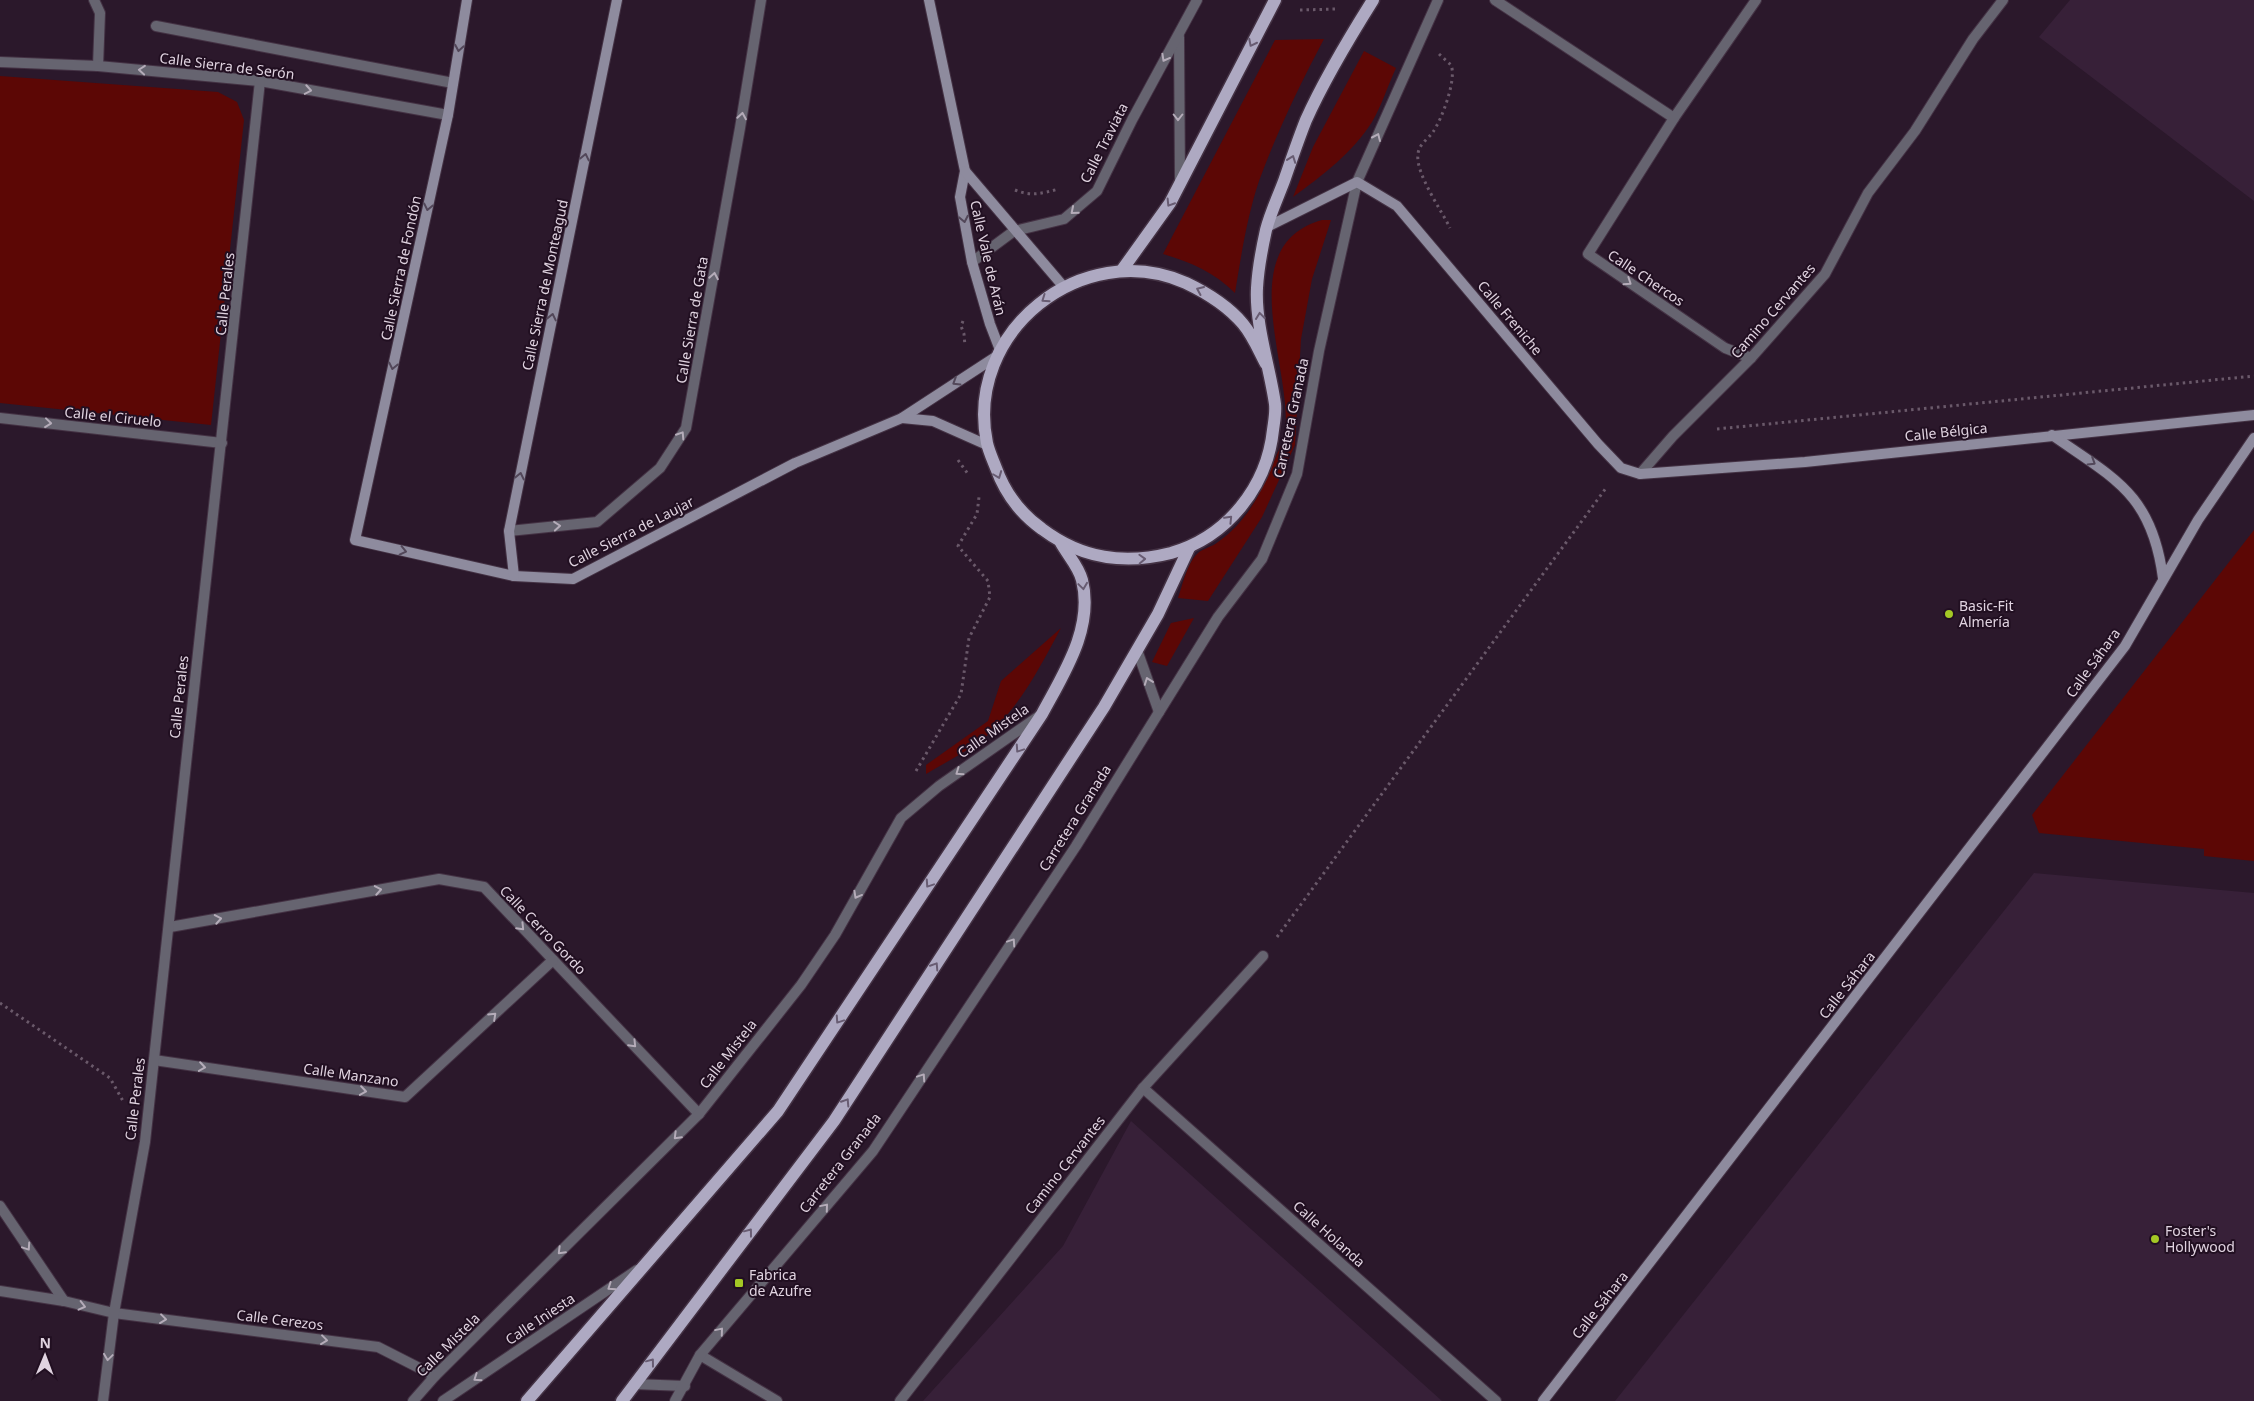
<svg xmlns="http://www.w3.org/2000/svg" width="2254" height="1401" font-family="'Noto Sans',sans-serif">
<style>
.built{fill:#372038}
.green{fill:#5c0705}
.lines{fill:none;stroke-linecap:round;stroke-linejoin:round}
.street-casing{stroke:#443244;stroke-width:12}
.secondary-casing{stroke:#443244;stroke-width:12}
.primary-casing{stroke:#443244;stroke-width:15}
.path{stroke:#6a596a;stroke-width:3;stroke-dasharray:2.5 4;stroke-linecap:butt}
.street{stroke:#666470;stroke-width:10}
.secondary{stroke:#8e8b9e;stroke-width:10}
.primary{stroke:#aea9c2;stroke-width:12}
.oneway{stroke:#685c72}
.oneway2{stroke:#524759}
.oneway3{stroke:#b5acb9}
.poi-dot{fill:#a4c825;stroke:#210f21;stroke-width:2}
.labels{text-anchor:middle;stroke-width:4;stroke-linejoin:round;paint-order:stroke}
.street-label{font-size:14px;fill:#e0d3e0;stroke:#210f21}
.poi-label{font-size:14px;fill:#e0d3e0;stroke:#210f21;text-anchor:start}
</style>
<rect width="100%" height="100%" fill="#2b182b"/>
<!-- built -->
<g class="built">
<path d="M2070 0H2254V201L2039 37Z"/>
<path d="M2034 873 2254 893V1401H1615Z"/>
<path d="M1131 1121 1442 1401H923L1063 1246Z"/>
</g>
<!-- green -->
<g class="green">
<path d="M1324 39C1299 86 1277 132 1259 181 1247 217 1241 256 1235 293 1215 273 1191 262 1163 254L1275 40Z"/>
<path d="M1364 51 1396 68C1388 85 1382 105 1372 122 1353 152 1322 176 1293 197L1313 147Z"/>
<path d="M0 76 218 92 237 102 244 120 211 425 0 403Z"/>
<path d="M1322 220H1331L1312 279 1301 339 1295 445 1262 517 1208 601 1178 598C1183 584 1187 563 1198 553 1204 548 1212 547 1218 542 1248 521 1262 491 1275 459 1278 451 1284 442 1285 434 1294 371 1230 246 1322 220Z"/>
<path d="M2254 530V861L2204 856V849L2039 833 2032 815Z"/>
<path d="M1194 618 1167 666 1152 662 1171 623Z"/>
<path d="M1061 628C1040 667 1018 711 982 740 965 753 944 763 926 774V765L988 721 1001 681Z"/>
</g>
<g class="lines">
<!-- street casing -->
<g class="street-casing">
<g id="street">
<path d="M94 0 100 13 98 66"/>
<path d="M1495 0 1674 118 1588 254 1725 348 1751 358"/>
<path d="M156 26 453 83"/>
<path d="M1179 37 1180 185"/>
<path d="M0 62 98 66 260 81 448 115"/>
<path d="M1674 118 1756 0"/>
<path d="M972 262 1014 231 1064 219 1097 191 1132 120 1197 0"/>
<path d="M0 418 222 443"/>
<path d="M1640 474 1673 436 1751 358 1825 274 1868 193 1915 131 1973 39 2003 0"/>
<path d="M509 531 597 522 660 468 686 428 740 128 761 0"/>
<path d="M1137 650 1159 712"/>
<path d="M170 927 439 879 484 887 699 1114"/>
<path d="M154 1060 405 1097 553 960"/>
<path d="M1143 1088 1496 1401"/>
<path d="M0 1206 64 1301"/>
<path d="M0 1291 64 1301 114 1313 378 1347 435 1376"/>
<path d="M700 1355 777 1401"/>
<path d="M634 1384 685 1386"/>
<path d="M103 1401 114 1313 145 1142 260 81"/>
<path d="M413 1401 435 1376 699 1114 801 985 835 935 901 818 939 786 1039 716"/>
<path d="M443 1401 637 1270"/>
<path d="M675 1401 700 1355 873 1151 1076 846 1218 617 1262 559 1297 474 1319 351 1357 182 1438 0"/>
<path d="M900 1401 1143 1088 1263 956"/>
</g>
</g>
<!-- secondary casing -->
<g class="secondary-casing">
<g id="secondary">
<path d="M467 0 448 115 355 540 514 576 573 579 795 463 902 418 997 356"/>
<path d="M929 0 965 171 960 197 972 262 990 324 1000 350"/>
<path d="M965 171 1063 286"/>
<path d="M1267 227 1357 182 1397 206 1598 444 1621 468 1640 474 1805 462 2254 415"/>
<path d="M902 418 933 421 987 445"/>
<path d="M2052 435C2115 479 2152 494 2163 578"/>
<path d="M514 576 509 531 617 0"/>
<path d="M1543 1401 2125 646 2198 520 2254 438"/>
</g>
</g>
<!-- primary casing -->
<g class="primary-casing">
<g id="primary">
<path d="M1122 270 1170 203 1275 0"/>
<path d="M1266 364C1259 351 1253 336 1243 324 1228 306 1207 293 1186 283 1082 237 964 332 987 443 989 452 993 460 996 468 1005 493 1021 514 1042 529 1082 559 1124 565 1171 553 1227 537 1267 487 1273 430 1274 422 1276 413 1275 404 1270 368 1255 325 1257 288 1258 269 1262 248 1266 230 1270 214 1278 197 1284 181 1291 161 1298 140 1306 120 1323 82 1351 35 1373 0"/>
<path d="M527 1401 778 1111 1042 714C1064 673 1094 628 1082 580 1079 567 1067 554 1061 543"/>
<path d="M622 1401 834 1121 1104 707 1158 614 1189 548"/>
</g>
</g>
<!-- path -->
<g class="path">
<path d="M1300 10 1336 9"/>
<path d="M1439 54 1451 65C1457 79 1442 119 1433 132 1428 139 1419 144 1418 154 1415 173 1442 211 1450 228"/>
<path d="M1015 190C1032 197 1042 193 1059 189"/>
<path d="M963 321 961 326 964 334 965 346"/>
<path d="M1717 429 2254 376"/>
<path d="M958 460 968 474"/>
<path d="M916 771 961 694 969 638 990 597 988 581 958 546 977 514 979 497"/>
<path d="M1277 937 1606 488"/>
<path d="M0 1003 110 1078 123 1101"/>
</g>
<!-- street -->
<use href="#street" class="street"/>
<!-- secondary -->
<use href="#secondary" class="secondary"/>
<!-- primary -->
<use href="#primary" class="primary"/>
</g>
<!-- one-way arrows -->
<defs><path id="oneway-chevron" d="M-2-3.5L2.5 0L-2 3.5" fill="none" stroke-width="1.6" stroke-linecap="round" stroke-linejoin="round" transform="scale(1.25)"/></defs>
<g class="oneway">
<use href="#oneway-chevron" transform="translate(1252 43) rotate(117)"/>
<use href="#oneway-chevron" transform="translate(1292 159) rotate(-70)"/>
<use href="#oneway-chevron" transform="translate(1170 203) rotate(122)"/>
<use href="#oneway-chevron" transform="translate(1200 290) rotate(-156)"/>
<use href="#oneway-chevron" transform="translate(1045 299) rotate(145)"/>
<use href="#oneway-chevron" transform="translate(1260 316) rotate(-97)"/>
<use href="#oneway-chevron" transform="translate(998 475) rotate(69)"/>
<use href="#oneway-chevron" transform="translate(1229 519) rotate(-46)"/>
<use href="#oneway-chevron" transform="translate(1142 559) rotate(-2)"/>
<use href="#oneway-chevron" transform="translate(1083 586) rotate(82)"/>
<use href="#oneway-chevron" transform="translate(1019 749) rotate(124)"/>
<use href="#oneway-chevron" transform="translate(929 884) rotate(124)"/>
<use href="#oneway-chevron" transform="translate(935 966) rotate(-57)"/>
<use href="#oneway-chevron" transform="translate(839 1020) rotate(124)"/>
<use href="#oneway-chevron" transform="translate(846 1102) rotate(-57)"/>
<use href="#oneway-chevron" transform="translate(749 1232) rotate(-53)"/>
<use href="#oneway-chevron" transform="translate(651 1362) rotate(-53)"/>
</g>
<g class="oneway2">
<use href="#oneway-chevron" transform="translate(459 48) rotate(100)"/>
<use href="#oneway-chevron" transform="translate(585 157) rotate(-78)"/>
<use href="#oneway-chevron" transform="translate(428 207) rotate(102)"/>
<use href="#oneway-chevron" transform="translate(964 219) rotate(79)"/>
<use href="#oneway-chevron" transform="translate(552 317) rotate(-78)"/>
<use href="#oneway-chevron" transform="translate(393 366) rotate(102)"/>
<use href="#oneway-chevron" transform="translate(956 382) rotate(148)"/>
<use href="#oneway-chevron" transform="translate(2092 462) rotate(32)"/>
<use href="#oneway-chevron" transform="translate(520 476) rotate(-78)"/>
<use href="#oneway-chevron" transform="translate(403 551) rotate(13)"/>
</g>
<g class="oneway3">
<use href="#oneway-chevron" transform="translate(1165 58) rotate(119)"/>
<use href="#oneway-chevron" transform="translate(142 70) rotate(-175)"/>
<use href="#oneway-chevron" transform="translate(308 90) rotate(10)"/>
<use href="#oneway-chevron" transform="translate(742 116) rotate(-81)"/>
<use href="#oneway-chevron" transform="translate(1178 117) rotate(90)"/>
<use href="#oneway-chevron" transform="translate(1377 137) rotate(-66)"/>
<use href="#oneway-chevron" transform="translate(1074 211) rotate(140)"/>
<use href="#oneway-chevron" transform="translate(714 276) rotate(-80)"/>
<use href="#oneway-chevron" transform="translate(1628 282) rotate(34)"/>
<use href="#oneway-chevron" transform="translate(48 423) rotate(6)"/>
<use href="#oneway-chevron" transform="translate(681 435) rotate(-57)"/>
<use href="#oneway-chevron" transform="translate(557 526) rotate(-5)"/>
<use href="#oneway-chevron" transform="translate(1148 681) rotate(-110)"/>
<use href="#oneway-chevron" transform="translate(959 772) rotate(145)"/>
<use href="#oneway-chevron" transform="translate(378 890) rotate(-10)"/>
<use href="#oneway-chevron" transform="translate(857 895) rotate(119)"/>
<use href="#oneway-chevron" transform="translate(218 919) rotate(-10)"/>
<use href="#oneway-chevron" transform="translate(521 927) rotate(46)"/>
<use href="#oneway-chevron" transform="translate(1012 942) rotate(-56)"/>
<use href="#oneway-chevron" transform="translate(493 1016) rotate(-43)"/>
<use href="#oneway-chevron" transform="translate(633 1044) rotate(46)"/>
<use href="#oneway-chevron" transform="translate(202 1067) rotate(8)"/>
<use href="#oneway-chevron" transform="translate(922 1077) rotate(-56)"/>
<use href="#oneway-chevron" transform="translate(363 1091) rotate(8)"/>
<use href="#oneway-chevron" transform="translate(677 1136) rotate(135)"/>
<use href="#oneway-chevron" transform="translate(825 1207) rotate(-50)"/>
<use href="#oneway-chevron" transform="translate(27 1247) rotate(56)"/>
<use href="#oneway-chevron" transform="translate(561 1251) rotate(135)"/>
<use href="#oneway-chevron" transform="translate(611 1287) rotate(146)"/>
<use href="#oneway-chevron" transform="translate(82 1306) rotate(14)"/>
<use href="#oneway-chevron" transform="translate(163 1319) rotate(7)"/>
<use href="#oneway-chevron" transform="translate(720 1331) rotate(-50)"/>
<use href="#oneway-chevron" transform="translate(324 1340) rotate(7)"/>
<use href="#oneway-chevron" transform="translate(108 1357) rotate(98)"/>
<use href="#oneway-chevron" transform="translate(477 1378) rotate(146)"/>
</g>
<!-- markers -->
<g class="poi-dot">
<circle cx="1949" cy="614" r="5"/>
<circle cx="2155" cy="1239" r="5"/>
<rect x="734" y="1278" width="10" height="10" rx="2.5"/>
</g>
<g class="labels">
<!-- street labels -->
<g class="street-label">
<text transform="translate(227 66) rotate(7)" y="5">Calle Sierra de Serón</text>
<text transform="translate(1104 143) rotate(-63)" y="5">Calle Traviata</text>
<text transform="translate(988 258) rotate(77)" y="5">Calle Vale de Arán</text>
<text transform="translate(401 268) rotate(-78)" y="5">Calle Sierra de Fondón</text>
<text transform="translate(1646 278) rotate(34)" y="5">Calle Chercos</text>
<text transform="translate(545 285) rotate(-78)" y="5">Calle Sierra de Monteagud</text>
<text transform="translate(225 294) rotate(-84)" y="5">Calle Perales</text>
<text transform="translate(1773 311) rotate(-49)" y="5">Camino Cervantes</text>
<text transform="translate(1510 318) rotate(50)" y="5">Calle Freniche</text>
<text transform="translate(692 320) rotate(-80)" y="5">Calle Sierra de Gata</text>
<text transform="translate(113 417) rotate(6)" y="5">Calle el Ciruelo</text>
<text transform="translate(1291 418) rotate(-78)" y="5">Carretera Granada</text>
<text transform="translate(1946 432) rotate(-6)" y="5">Calle Bélgica</text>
<text transform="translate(631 532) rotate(-27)" y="5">Calle Sierra de Laujar</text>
<text transform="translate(2093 663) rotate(-54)" y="5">Calle Sáhara</text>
<text transform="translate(179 697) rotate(-84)" y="5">Calle Perales</text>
<text transform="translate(993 731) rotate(-35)" y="5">Calle Mistela</text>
<text transform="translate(1075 818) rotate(-58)" y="5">Carretera Granada</text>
<text transform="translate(543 930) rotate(46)" y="5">Calle Cerro Gordo</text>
<text transform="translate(1847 985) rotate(-52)" y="5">Calle Sáhara</text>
<text transform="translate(728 1054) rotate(-52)" y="5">Calle Mistela</text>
<text transform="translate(351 1075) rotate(8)" y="5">Calle Manzano</text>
<text transform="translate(135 1099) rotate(-83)" y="5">Calle Perales</text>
<text transform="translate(840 1163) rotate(-52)" y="5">Carretera Granada</text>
<text transform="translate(1065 1165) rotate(-52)" y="5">Camino Cervantes</text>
<text transform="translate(1329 1234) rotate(42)" y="5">Calle Holanda</text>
<text transform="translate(1600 1305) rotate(-52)" y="5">Calle Sáhara</text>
<text transform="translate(540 1319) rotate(-34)" y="5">Calle Iniesta</text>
<text transform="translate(280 1320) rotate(7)" y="5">Calle Cerezos</text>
<text transform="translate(448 1345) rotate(-45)" y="5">Calle Mistela</text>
</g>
<!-- poi labels -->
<g class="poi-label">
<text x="1959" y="611">Basic-Fit<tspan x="1959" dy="16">Almería</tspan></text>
<text x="2165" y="1236">Foster's<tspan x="2165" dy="16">Hollywood</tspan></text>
<text x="749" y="1280">Fabrica<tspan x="749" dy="16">de Azufre</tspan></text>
</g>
</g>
<!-- north arrow -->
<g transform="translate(45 1356) rotate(1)" stroke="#210f21" stroke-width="4" paint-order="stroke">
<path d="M0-4L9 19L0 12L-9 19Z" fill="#e0d3e0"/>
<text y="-8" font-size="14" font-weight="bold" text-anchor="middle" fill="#e0d3e0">N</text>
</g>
</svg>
